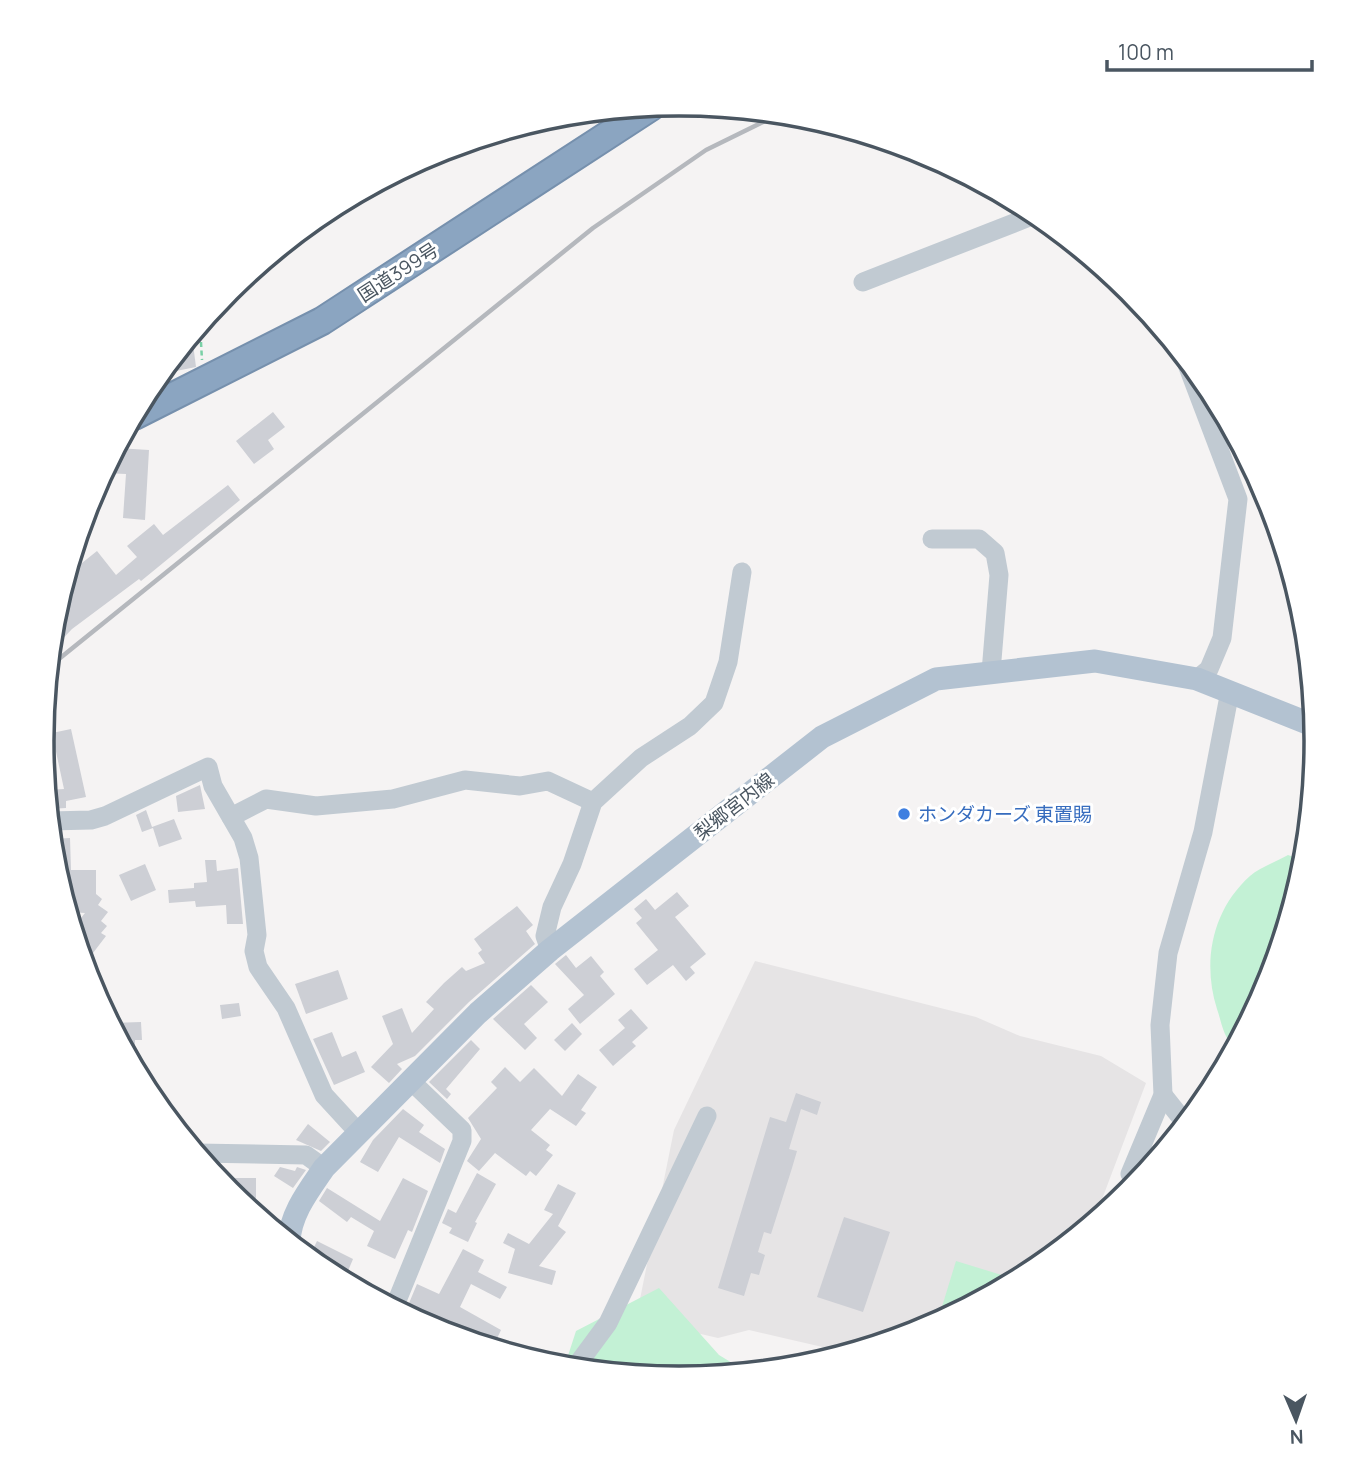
<svg xmlns="http://www.w3.org/2000/svg" width="1359" height="1483" font-family="Manrope,'Noto Sans JP',sans-serif">
<style>
.education{fill:#e6e4e5}
.green{fill:#c3f1d5}
.building{fill:#cdcfd5}
.lines{fill:none;stroke-linecap:round;stroke-linejoin:round}
.highway-casing{stroke:#7690ad;stroke-width:30}
.path{stroke:#7ad0a6;stroke-width:2.5;stroke-dasharray:5 3.5;stroke-linecap:butt}
.minor{stroke:#c1cad2;stroke-width:19}
.major{stroke:#b3c2d1;stroke-width:23}
.highway{stroke:#8ba5c1;stroke-width:26}
.rail{stroke:#b5b8bd;stroke-width:4.5}
.shop-dot{fill:#3f7fe0;stroke:#fff;stroke-width:2.5}
.labels{text-anchor:middle;stroke-width:6;stroke-linejoin:round;paint-order:stroke}
.street-label{font-size:19px;fill:#4a5661;stroke:#fff}
.shop-label{font-size:19px;fill:#366cbe;stroke:#fff;text-anchor:start}
.rim{fill:none;stroke:#4a5661;stroke-width:3.5}
</style>
<rect width="100%" height="100%" fill="#f5f3f3"/>
<!-- education -->
<path class="education" d="M755 961 976 1017 1020 1036 1101 1056 1146 1083 1093 1223 1033 1272 923 1331 834 1357 831 1349 749 1330 718 1338 636 1319 674 1130Z"/>
<!-- green -->
<g class="green">
<path d="M1288 855 1305 861V866L1268 986 1236 1047C1223 1039 1222 1023 1217 1009 1202 962 1212 910 1250 876 1260 867 1276 862 1288 855Z"/>
<path d="M956 1261 1018 1280 937 1323Z"/>
<path d="M659 1288 719 1355 747 1372 679 1379 564 1368 576 1331Z"/>
</g>
<!-- building -->
<g class="building">
<path d="M192 336 196 367 171 372 170 362Z"/>
<path d="M273 412 285 427 268 440 274 449 254 464 236 441Z"/>
<path d="M117 448 149 450 145 520 123 518 126 474 104 473Z"/>
<path d="M228 485 240 500 141 581 139 579 72 629 51 651 53 627 63 617 57 609 67 575 97 551 116 575 137 557 127 546 154 524 163 535Z"/>
<path d="M71 729 86 797 66 801V808L49 809 47 790 64 789 52 733Z"/>
<path d="M200 785 205 809 178 812 176 796Z"/>
<path d="M146 810 152 827 174 819 182 839 159 847 153 828 142 832 136 815Z"/>
<path d="M70 838 71 870H96V894L102 899 98 905 108 912 101 921 107 926 101 933 106 936 93 953 77 941 73 928 85 913 68 912 54 865 52 839Z"/>
<path d="M205 860H216L217 871 238 868 243 924H227L226 905 196 907 195 901 169 903 168 890 194 888V883L207 882Z"/>
<path d="M145 864 156 890 131 901 119 875Z"/>
<path d="M677 892 689 906 675 917 706 954 690 967 695 973 686 981 673 965 647 985 634 969 658 950 636 923 642 918 634 909 646 899 655 910Z"/>
<path d="M517 906 533 925 526 931 535 944 469 1002 415 1056 397 1064 402 1069 389 1083 371 1067 393 1044 382 1016 402 1008 412 1033 434 1009 426 1002 444 983 462 967 466 971 485 963 478 953 482 950 474 939Z"/>
<path d="M566 955 576 968 591 956 604 972 600 976 615 994 580 1024 568 1009 584 995 555 964Z"/>
<path d="M338 970 348 999 306 1014 295 984Z"/>
<path d="M531 985 548 1002 524 1024 537 1038 525 1050 493 1019Z"/>
<path d="M239 1003 241 1016 222 1019 220 1005Z"/>
<path d="M631 1009 648 1028 632 1042 636 1046 613 1066 599 1050 625 1028 618 1020Z"/>
<path d="M141 1022 142 1040H135V1069L111 1023Z"/>
<path d="M572 1023 582 1034 565 1051 554 1040Z"/>
<path d="M332 1032 342 1057 356 1051 365 1072 334 1085 313 1039Z"/>
<path d="M471 1040 480 1049 446 1089 451 1094 447 1099 429 1082Z"/>
<path d="M505 1067 520 1082 534 1068 562 1096 578 1074 597 1087 581 1110 586 1113 576 1126 550 1109 531 1130 550 1145 546 1150 553 1155 536 1176 530 1171 526 1176 495 1153 479 1171 467 1161 481 1139 468 1118 497 1088 491 1082Z"/>
<path d="M796 1093 821 1102 817 1115 801 1109 789 1149 797 1151 792 1168 771 1234 764 1232 758 1252 765 1255 759 1275 751 1273 744 1296 718 1288 770 1117 786 1122Z"/>
<path d="M403 1109 424 1125 419 1132 445 1149 440 1163 399 1137 378 1172 360 1162 373 1140Z"/>
<path d="M308 1124 330 1142 321 1151 296 1140Z"/>
<path d="M280 1167 295 1171 297 1167 306 1170 293 1188 274 1176Z"/>
<path d="M477 1173 496 1184 475 1222 477 1223 468 1242 449 1233 452 1228 442 1223 448 1209 456 1213Z"/>
<path d="M217 1178H256V1203H242Z"/>
<path d="M403 1178 428 1191 412 1232 408 1230 395 1259 367 1246 374 1231 351 1217 347 1222 319 1201 327 1188 380 1221Z"/>
<path d="M558 1184 576 1193 558 1226 566 1232 539 1266 556 1271 552 1285 508 1273 515 1249 503 1243 508 1233 529 1244 553 1214 544 1210Z"/>
<path d="M844 1217 890 1232 863 1312 817 1297Z"/>
<path d="M317 1241 353 1259 345 1278 320 1268 309 1258Z"/>
<path d="M463 1249 484 1260 478 1272 507 1287 500 1299 471 1284 460 1307 501 1330 493 1347 472 1338 470 1341 407 1308 417 1284 439 1294Z"/>
</g>
<g class="lines">
<!-- highway casing -->
<g class="highway-casing">
<path id="highway" d="M134 416 322 321 651 107"/>
</g>
<!-- path -->
<g class="path">
<path d="M200 325 202 360"/>
<path d="M1114 1205 1124 1187"/>
</g>
<!-- minor -->
<g class="minor">
<path d="M863 282 1037 214"/>
<path d="M1183 354 1238 499 1222 638 1209 669 1197 679"/>
<path d="M932 539H979L995 553 999 575 991 672"/>
<path d="M231 817 266 799 316 806 393 799 465 780 520 786 548 781 593 802"/>
<path d="M50 821 91 820 105 816 208 767 213 786 243 838 249 858 257 935 254 951 258 967 286 1008 324 1095 358 1132"/>
<path d="M550 950 545 936 552 907 572 864 593 802 641 758 690 726 714 703 728 662 742 572"/>
<path d="M1163 1095 1186 1124"/>
<path d="M197 1153 306 1155 324 1168"/>
<path d="M1130 1174 1163 1095 1160 1025 1168 953 1203 832 1230 691"/>
<path d="M394 1308 462 1141V1130L412 1082"/>
<path d="M574 1369 608 1323 707 1116"/>
</g>
<!-- major -->
<path class="major" d="M289 1242C290 1214 309 1190 324 1168L478 1013 550 950 822 737 936 679 1095 661 1197 679 1315 726"/>
<!-- highway -->
<use href="#highway" class="highway"/>
<!-- rail -->
<path class="rail" d="M49 667 593 228 706 150 779 114"/>
</g>
<!-- markers -->
<circle class="shop-dot" cx="904" cy="814" r="7"/>
<g class="labels">
<!-- street labels -->
<g class="street-label">
<text transform="translate(398 272) rotate(-33)" y="7">国道399号</text>
<text transform="translate(734 806) rotate(-38)" y="7">梨郷宮内線</text>
</g>
<!-- shop labels -->
<g class="shop-label">
<text x="918" y="821">ホンダカーズ 東置賜</text>
</g>
</g>
<!-- crop -->
<path d="M0 0H1359V1483H0ZM54 741a625 625 0 1 1 1250 0a625 625 0 1 1-1250 0Z" fill="#fff" fill-rule="evenodd"/>
<path class="rim" d="M54 741a625 625 0 1 1 1250 0a625 625 0 1 1-1250 0Z"/>
<!-- north arrow -->
<g transform="translate(1296 1420) rotate(178)" stroke="#ffffff" stroke-width="5" paint-order="stroke">
<path d="M0-5L12 26L0 18L-12 26Z" fill="#4a5661"/>
<text y="-10" font-size="19" font-weight="bold" text-anchor="middle" fill="#4a5661">N</text>
</g>
<!-- scale -->
<path d="M1107 60v10h205v-10" fill="none" stroke="#4a5661" stroke-width="3.5"/>
<text x="1118" y="60" font-size="21" fill="#4a5661" stroke="#ffffff" stroke-width="5" paint-order="stroke">100 m</text>
</svg>
